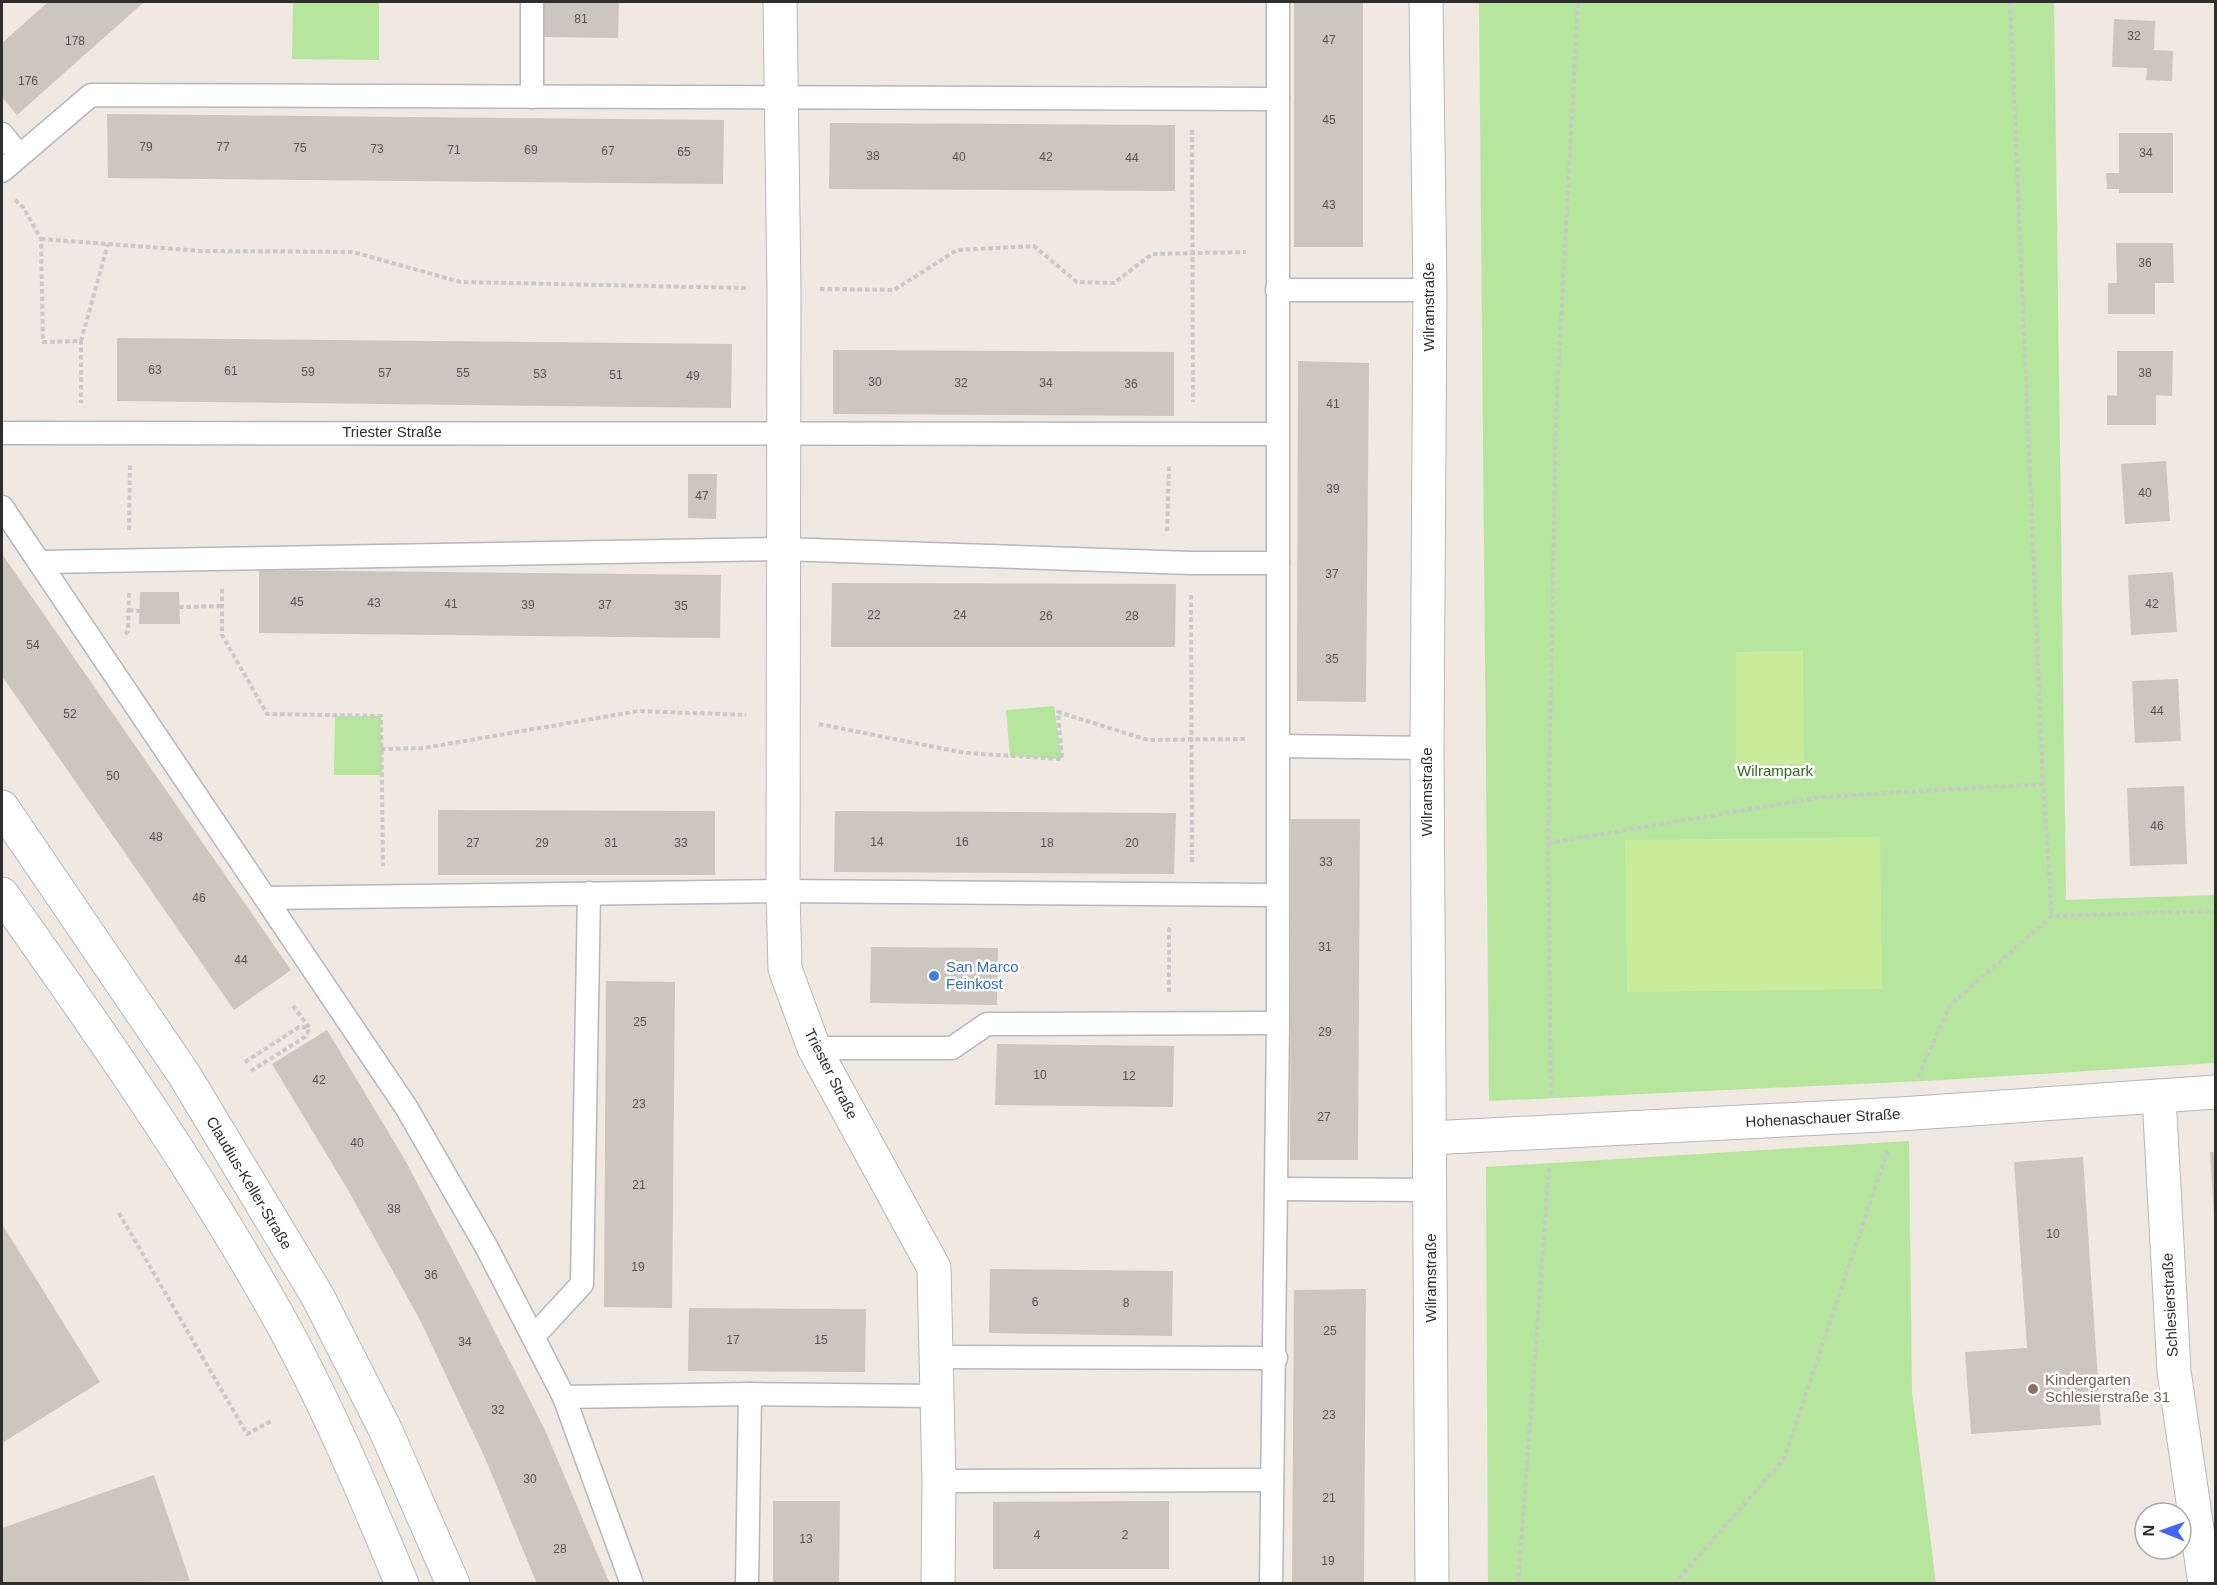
<svg xmlns="http://www.w3.org/2000/svg" width="2217" height="1585" font-family="Arial,sans-serif">
<style>
.green{fill:#b6e59e}
.pitch{fill:#c9ec9a}
.building{fill:#cbc7bf}
.lines{fill:none;stroke-linecap:round;stroke-linejoin:round}
.lane-casing{stroke:#b4b7c1;stroke-width:25}
.street-casing{stroke:#b4b7c1;stroke-width:35}
.secondary-casing{stroke:#b4b7c1;stroke-width:35}
.path{stroke:#c9c9c9;stroke-width:4;stroke-dasharray:4.5 3;stroke-linecap:butt}
.lane{stroke:#fff;stroke-width:22}
.street{stroke:#fff;stroke-width:33}
.secondary{stroke:#fff;stroke-width:33}
.shop-dot{fill:#3f7fe0;stroke:#fff;stroke-width:2}
.education-dot{fill:#8d6e63;stroke:#fff;stroke-width:2}
.labels{text-anchor:middle;stroke-width:5;stroke-linejoin:round;paint-order:stroke}
.number-label{font-size:12px;fill:#555452}
.street-label{font-size:15px;fill:#2e2e2e;stroke:#fff}
.park-label{font-size:15px;fill:#2c6e1b;stroke:#fff}
.shop-label{font-size:15px;fill:#366cbe;stroke:#fff;text-anchor:start}
.education-label{font-size:15px;fill:#785e54;stroke:#fff;text-anchor:start}
</style>
<rect width="100%" height="100%" fill="#efe9e1"/>
<!-- green -->
<g class="green">
<path d="M293 2H379V60L292 59Z"/>
<path d="M1479 2H2054L2066 900 2215 895V1063L1943 1080 1489 1101Z"/>
<path d="M1054 706 1062 759 1010 756 1006 710Z"/>
<path d="M335 716H381L382 775H334Z"/>
<path d="M1909 1141 1912 1393 1936 1583H1488L1486 1167Z"/>
</g>
<!-- pitch -->
<g class="pitch">
<path d="M1803 651 1804 764 1736 765V652Z"/>
<path d="M1880 837 1882 989 1627 992 1625 840Z"/>
</g>
<!-- building -->
<g class="building">
<path d="M48 2H144L17 115 2 97V43Z"/>
<path d="M544 2H619L618 38 543 37Z"/>
<rect x="1294" y="2" width="69" height="245"/>
<path d="M2114 19 2155 21 2154 50 2173 51 2172 81 2146 80 2147 68 2112 67Z"/>
<path d="M107 114 724 120 723 184 108 178Z"/>
<path d="M830 123 1175 125V191L829 189Z"/>
<path d="M2119 133H2173V193H2119V189H2107L2106 173H2119Z"/>
<path d="M2116 243H2173L2174 283H2155V314H2108V283H2117Z"/>
<path d="M117 338 732 344 731 408 117 401Z"/>
<path d="M833 350 1174 352V416L833 414Z"/>
<path d="M2117 351H2173L2172 396 2156 395V425H2107V395L2117 396Z"/>
<path d="M1298 361 1369 363 1366 702 1297 701Z"/>
<path d="M2166 461 2170 521 2125 524 2121 464Z"/>
<path d="M688 474H717L716 519 688 518Z"/>
<path d="M2 554 291 970 234 1010 2 676Z"/>
<path d="M259 570 721 575 720 638 259 633Z"/>
<path d="M2173 572 2177 632 2131 635 2128 575Z"/>
<path d="M832 583 1176 584 1175 647H831Z"/>
<path d="M140 592H179L180 624H139Z"/>
<path d="M2178 679 2181 741 2135 743 2132 681Z"/>
<path d="M2184 786 2187 864 2130 866 2127 788Z"/>
<path d="M438 810 715 811V875H438Z"/>
<path d="M835 811 1176 813 1174 874 834 872Z"/>
<path d="M1291 819H1360L1358 1160H1290Z"/>
<path d="M871 947 998 948 997 1005 870 1003Z"/>
<path d="M606 981 675 982 672 1308 604 1307Z"/>
<path d="M327 1030 405 1160 476 1295 545 1430 610 1584H537L485 1458 421 1322 348 1190 272 1064Z"/>
<path d="M997 1044 1174 1046 1173 1107 995 1105Z"/>
<path d="M2210 1152H2216V1216H2214Z"/>
<path d="M2083 1157 2101 1425 1971 1434 1965 1352 2027 1348 2014 1162Z"/>
<path d="M2 1224 100 1382 2 1443Z"/>
<path d="M990 1269 1173 1271 1172 1336 989 1333Z"/>
<path d="M1366 1289 1364 1584H1292L1294 1290Z"/>
<path d="M689 1308 866 1309 865 1372 688 1371Z"/>
<path d="M154 1475 190 1581 2 1584V1528Z"/>
<path d="M773 1501H840L839 1584H773Z"/>
<path d="M1169 1501V1569H993V1502Z"/>
</g>
<g class="lines">
<!-- lane casing -->
<g class="lane-casing">
<g id="lane">
<path d="M532 97V2"/>
<path d="M2 134 19 155"/>
<path d="M2 171 91 95 1278 99"/>
<path d="M1277 290H1430"/>
<path d="M2 433 1276 434"/>
<path d="M2 507 406 1107 487 1248 564 1397 632 1584"/>
<path d="M41 562 782 549 1191 563H1278"/>
<path d="M1279 746 1427 748"/>
<path d="M267 898 783 891 1276 895"/>
<path d="M814 1048H952L987 1024 1278 1023"/>
<path d="M1277 1189 1430 1190"/>
<path d="M533 1337 582 1284 589 893"/>
<path d="M935 1357 1276 1358"/>
<path d="M564 1397 750 1394 937 1396"/>
<path d="M939 1481 1272 1480"/>
<path d="M747 1584 750 1394"/>
<path d="M1271 1584 1278 1023V2"/>
</g>
</g>
<!-- street casing -->
<g class="street-casing">
<g id="street">
<path d="M780 2 784 289 783 891 785 969 814 1048 934 1268 939 1481 938 1584"/>
<path d="M1426 2 1430 290 1427 748 1432 1584"/>
<path d="M2159 1097 2174 1371 2205 1584"/>
<path d="M1430 1138 1900 1114 2216 1092"/>
</g>
</g>
<!-- secondary casing -->
<g class="secondary-casing">
<g id="secondary">
<path d="M2 807 185 1076 318 1297 385 1429 453 1584"/>
<path d="M2 894C99 1031 196 1169 278 1316 326 1402 364 1493 402 1584"/>
</g>
</g>
<!-- path -->
<g class="path">
<path d="M2010 2 2043 784 2052 916"/>
<path d="M1192 130 1193 402"/>
<path d="M15 200 23 207 41 239 43 342 81 341V403"/>
<path d="M41 239 202 251 353 252 460 282 747 288"/>
<path d="M820 289 894 290 957 250 1034 246 1077 282 1114 283 1152 254 1246 252"/>
<path d="M81 341 108 244"/>
<path d="M129 530 130 465"/>
<path d="M1167 531 1169 466"/>
<path d="M222 589V635L267 714 381 716 383 866"/>
<path d="M1191 595 1192 863"/>
<path d="M179 607 222 606"/>
<path d="M129 610 140 611"/>
<path d="M125 634 128 631 129 591"/>
<path d="M819 724 965 753 1062 759 1058 712 1148 740 1247 739"/>
<path d="M381 749 424 748 638 711 746 715"/>
<path d="M1548 843 1822 797 2043 784"/>
<path d="M1169 992V930L1172 925"/>
<path d="M293 1006 309 1027"/>
<path d="M245 1062 299 1027 310 1028"/>
<path d="M251 1071 305 1037 310 1028"/>
<path d="M1918 1077 1950 1005 2052 916 2216 911"/>
<path d="M1551 1095 1548 843 1556 414 1578 2"/>
<path d="M119 1213 247 1434 273 1420"/>
<path d="M1518 1584 1549 1168"/>
<path d="M1674 1584 1784 1459 1888 1150"/>
</g>
<!-- lane -->
<use href="#lane" class="lane"/>
<!-- street -->
<use href="#street" class="street"/>
<!-- secondary -->
<use href="#secondary" class="secondary"/>
</g>
<!-- markers -->
<circle class="shop-dot" cx="934" cy="976" r="6"/>
<circle class="education-dot" cx="2033" cy="1389" r="6"/>
<g class="labels">
<!-- number labels -->
<g class="number-label">
<text x="581" y="23">81</text>
<text x="2134" y="40">32</text>
<text x="1329" y="44">47</text>
<text x="75" y="45">178</text>
<text x="28" y="85">176</text>
<text x="1329" y="124">45</text>
<text x="146" y="151">79</text>
<text x="223" y="151">77</text>
<text x="300" y="152">75</text>
<text x="377" y="153">73</text>
<text x="454" y="154">71</text>
<text x="531" y="154">69</text>
<text x="608" y="155">67</text>
<text x="684" y="156">65</text>
<text x="2146" y="157">34</text>
<text x="873" y="160">38</text>
<text x="959" y="161">40</text>
<text x="1046" y="161">42</text>
<text x="1132" y="162">44</text>
<text x="1329" y="209">43</text>
<text x="2145" y="267">36</text>
<text x="155" y="374">63</text>
<text x="231" y="375">61</text>
<text x="308" y="376">59</text>
<text x="385" y="377">57</text>
<text x="463" y="377">55</text>
<text x="2145" y="377">38</text>
<text x="540" y="378">53</text>
<text x="616" y="379">51</text>
<text x="693" y="380">49</text>
<text x="875" y="386">30</text>
<text x="961" y="387">32</text>
<text x="1046" y="387">34</text>
<text x="1131" y="388">36</text>
<text x="1333" y="408">41</text>
<text x="1333" y="493">39</text>
<text x="2145" y="497">40</text>
<text x="702" y="500">47</text>
<text x="1332" y="578">37</text>
<text x="297" y="606">45</text>
<text x="374" y="607">43</text>
<text x="451" y="608">41</text>
<text x="2152" y="608">42</text>
<text x="528" y="609">39</text>
<text x="605" y="609">37</text>
<text x="681" y="610">35</text>
<text x="874" y="619">22</text>
<text x="960" y="619">24</text>
<text x="1046" y="620">26</text>
<text x="1132" y="620">28</text>
<text x="33" y="649">54</text>
<text x="1332" y="663">35</text>
<text x="2157" y="715">44</text>
<text x="70" y="718">52</text>
<text x="113" y="780">50</text>
<text x="2157" y="830">46</text>
<text x="156" y="841">48</text>
<text x="877" y="846">14</text>
<text x="962" y="846">16</text>
<text x="473" y="847">27</text>
<text x="542" y="847">29</text>
<text x="611" y="847">31</text>
<text x="681" y="847">33</text>
<text x="1047" y="847">18</text>
<text x="1132" y="847">20</text>
<text x="1326" y="866">33</text>
<text x="199" y="902">46</text>
<text x="1325" y="951">31</text>
<text x="241" y="964">44</text>
<text x="640" y="1026">25</text>
<text x="1325" y="1036">29</text>
<text x="1040" y="1079">10</text>
<text x="1129" y="1080">12</text>
<text x="319" y="1084">42</text>
<text x="639" y="1108">23</text>
<text x="1324" y="1121">27</text>
<text x="357" y="1147">40</text>
<text x="639" y="1189">21</text>
<text x="394" y="1213">38</text>
<text x="2053" y="1238">10</text>
<text x="638" y="1271">19</text>
<text x="431" y="1279">36</text>
<text x="1035" y="1306">6</text>
<text x="1126" y="1307">8</text>
<text x="1330" y="1335">25</text>
<text x="733" y="1344">17</text>
<text x="821" y="1344">15</text>
<text x="465" y="1346">34</text>
<text x="498" y="1414">32</text>
<text x="1329" y="1419">23</text>
<text x="530" y="1483">30</text>
<text x="1329" y="1502">21</text>
<text x="1037" y="1539">4</text>
<text x="1125" y="1539">2</text>
<text x="806" y="1543">13</text>
<text x="560" y="1553">28</text>
<text x="1328" y="1565">19</text>
</g>
<!-- street labels -->
<g class="street-label">
<text transform="translate(1429 307) rotate(-90)" y="5">Wilramstraße</text>
<text x="392" y="437">Triester Straße</text>
<text transform="translate(1427 792) rotate(-90)" y="5">Wilramstraße</text>
<text transform="translate(831 1074) rotate(63)" y="5">Triester Straße</text>
<text transform="translate(1823 1118) rotate(-3)" y="5">Hohenaschauer Straße</text>
<text transform="translate(249 1183) rotate(59)" y="5">Claudius-Keller-Straße</text>
<text transform="translate(1431 1278) rotate(-90)" y="5">Wilramstraße</text>
<text transform="translate(2170 1305) rotate(-93)" y="5">Schlesierstraße</text>
</g>
<!-- park labels -->
<g class="park-label">
<text x="1775" y="776">Wilrampark</text>
</g>
<!-- shop labels -->
<g class="shop-label">
<text x="946" y="972">San Marco<tspan x="946" dy="17">Feinkost</tspan></text>
</g>
<!-- education labels -->
<g class="education-label">
<text x="2045" y="1385">Kindergarten<tspan x="2045" dy="17">Schlesierstraße 31</tspan></text>
</g>
</g>
<!-- border -->
<rect width="2217" height="1585" fill="none" stroke="#2e2e2e" stroke-width="6"/>
<!-- north arrow -->
<g transform="translate(2163 1531) rotate(271)"><circle r="28" fill="#ffffff" stroke="#ababab" stroke-width="1.5"/>
<path d="M0-4.5L10 22L0 15L-10 22Z" fill="#4264fb"/>
<text y="-9" font-size="16" font-weight="bold" text-anchor="middle" fill="#2e2e2e">N</text>
</g>
</svg>
